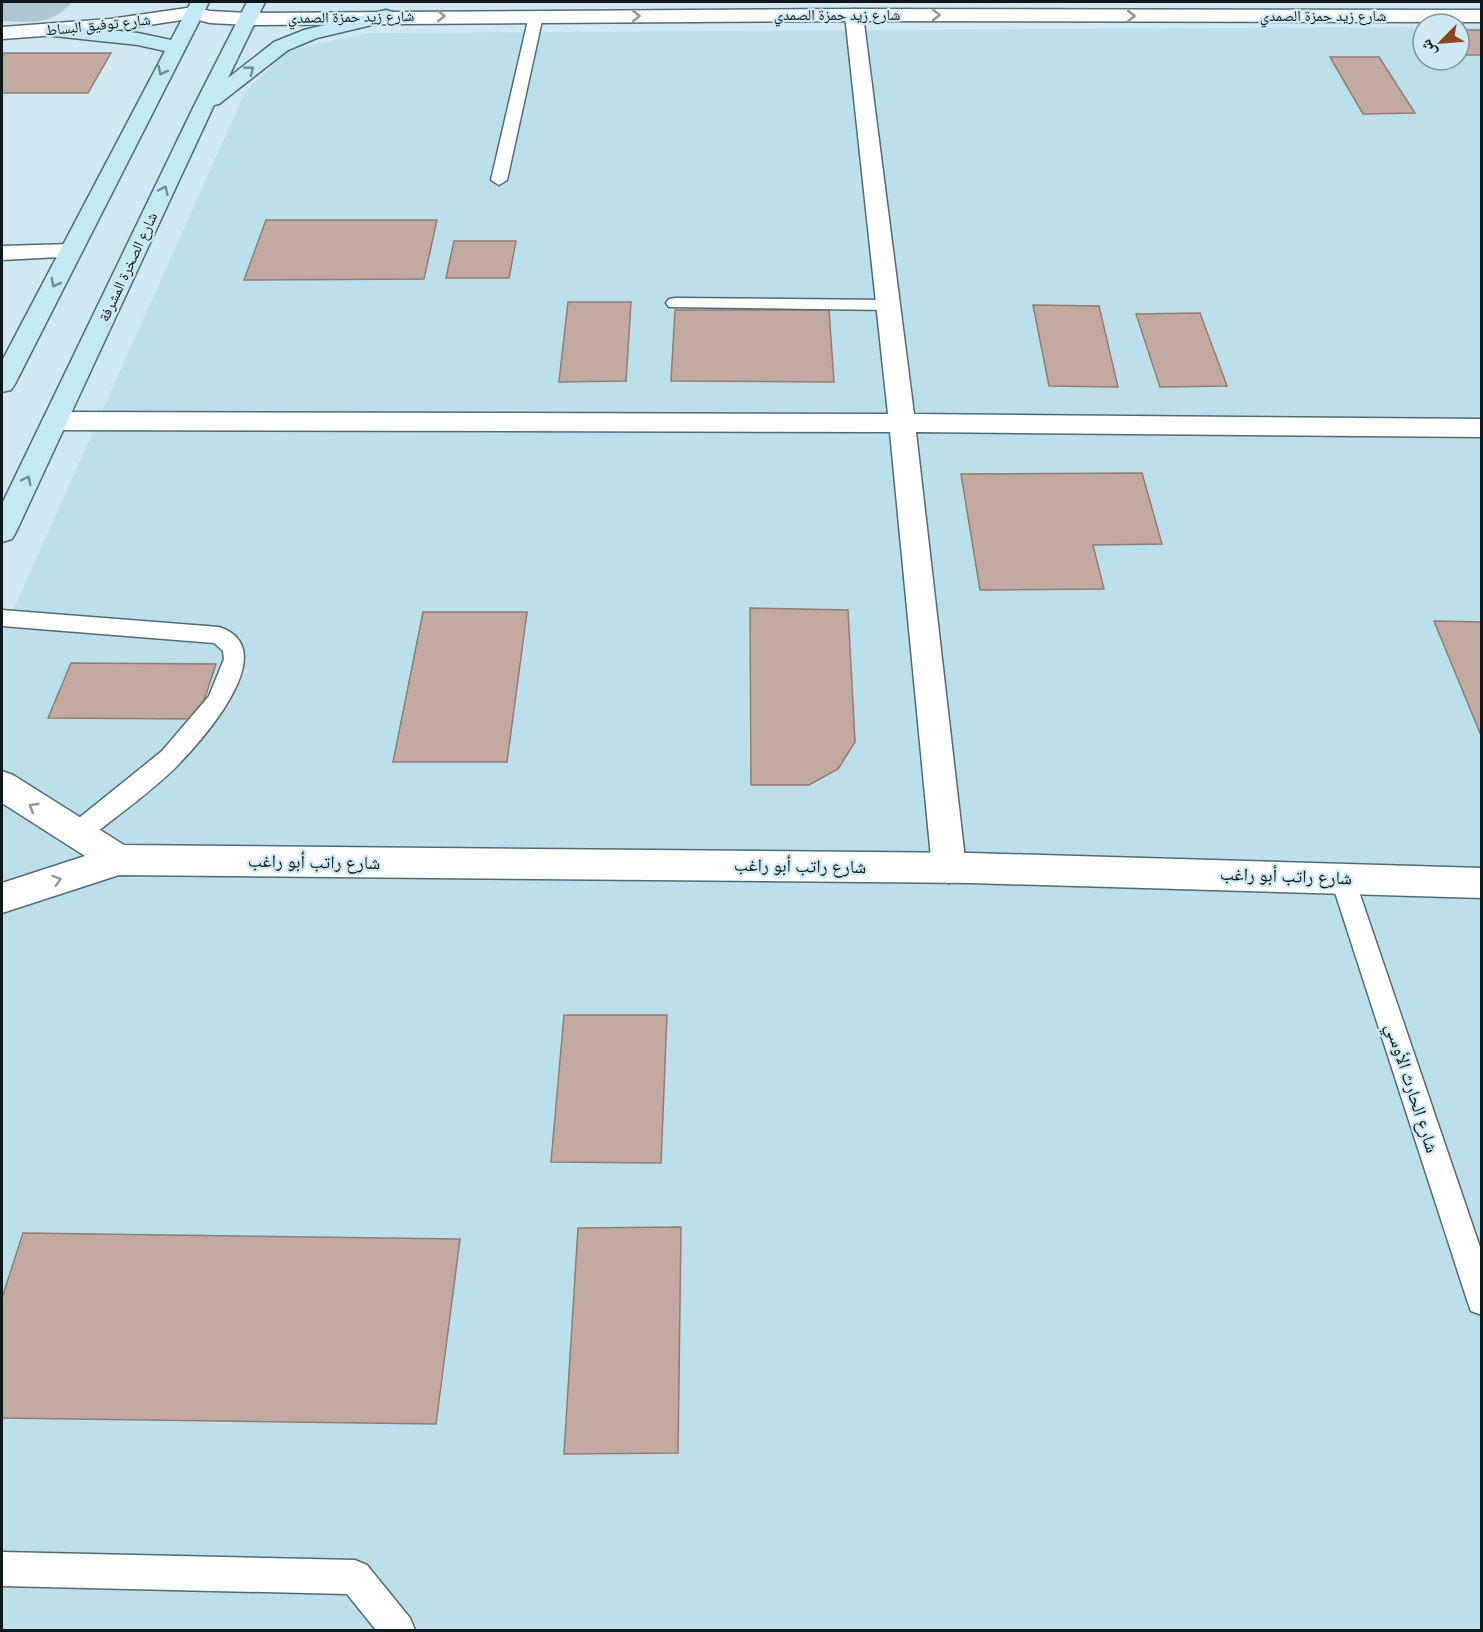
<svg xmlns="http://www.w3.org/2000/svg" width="1483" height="1632" font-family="Figtree,'Noto Naskh Arabic',sans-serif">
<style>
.built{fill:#bbe0ec}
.green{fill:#adc7d0}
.building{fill:#c2aaa0;stroke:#927b72;stroke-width:1.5}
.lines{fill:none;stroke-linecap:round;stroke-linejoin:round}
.service-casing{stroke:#526b73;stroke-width:3}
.minor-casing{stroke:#526b73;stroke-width:3}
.tertiary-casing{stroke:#526b73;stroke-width:3}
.secondary-casing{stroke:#526b73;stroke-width:3}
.service{fill:#fff;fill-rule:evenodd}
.minor{fill:#fff;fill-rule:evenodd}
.tertiary{fill:#fff;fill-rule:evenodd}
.secondary{fill:#c2eaf5;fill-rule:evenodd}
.oneway{stroke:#939798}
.oneway2{stroke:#718c93}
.labels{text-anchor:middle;stroke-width:4.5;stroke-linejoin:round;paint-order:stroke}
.far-street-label{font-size:15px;fill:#0e181b;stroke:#cee9f3}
.street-label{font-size:18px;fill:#0e181b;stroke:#cee9f3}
</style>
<rect width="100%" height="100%" fill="#cee9f3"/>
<!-- built -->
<path class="built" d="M1423 27V60H1459V27H1481V1630H2V635L245 92 287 51 368 33Z"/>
<!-- green -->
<path class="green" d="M2 2H72C51 26 31 22 2 21Z"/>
<!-- building -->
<g class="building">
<rect x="1459" y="30" width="23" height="25"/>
<path d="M4 53H111L88 93H2V57Z"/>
<path d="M1330 57H1379L1415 113 1363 114Z"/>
<path d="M266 220H437L424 279 244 280Z"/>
<path d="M454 241H516L509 278H446Z"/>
<path d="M568 302H631L626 381 559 382Z"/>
<path d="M1033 305 1099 306 1118 387 1049 386Z"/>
<path d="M675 310H829L834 382 671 381Z"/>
<path d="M1200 313 1227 386 1160 387 1136 314Z"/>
<path d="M1142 473 1162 544 1093 545 1104 589 980 590 961 474Z"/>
<path d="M750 608 848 610 855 742 838 769 809 785H751Z"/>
<path d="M423 612H527L507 762H393Z"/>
<path d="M1434 621 1482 622V738Z"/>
<path d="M71 663 216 664 198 719 48 718Z"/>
<path d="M564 1015H667L661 1163 551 1162Z"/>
<path d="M681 1227 678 1453 564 1454 578 1228Z"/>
<path d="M23 1233 460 1239 436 1424 2 1418V1298Z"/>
</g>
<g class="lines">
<!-- service casing -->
<g class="service-casing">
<g id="service">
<path d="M536 12 543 16 507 180 499 185 491 180 529 16Z"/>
<path d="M675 298 888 300 894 301 897 305 894 309 888 310 669 307 666 303 669 299Z"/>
<path d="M2 610 219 627C284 648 204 738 179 764 154 790 115 817 87 840L78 843 69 840 66 833 69 826 162 751 209 696 224 659 223 651 214 643 2 626Z"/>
<path d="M1342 866 1351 869 1354 877 1482 1253V1315L1471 1311 1467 1300 1330 877 1333 869Z"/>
<path d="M2 1552 355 1560 367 1565 410 1618 415 1630H376L347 1594 2 1586Z"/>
</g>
</g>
<!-- minor casing -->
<g class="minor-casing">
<g id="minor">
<path d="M194 7 201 9 203 13 201 17 110 31 2 39V27L110 19Z"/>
<path d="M854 9 861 11 863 15 914 414 1482 419V437L916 432 966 868 961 879 949 883 937 879 932 868 890 432 55 430 46 427 42 421 46 415 55 412 888 414 845 15 847 11Z"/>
<path d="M71 244 79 246 82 251 79 256 2 260V246Z"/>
</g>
</g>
<!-- tertiary casing -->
<g class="tertiary-casing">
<g id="tertiary">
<path d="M194 7 210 11 248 13 854 9 1482 10V22L854 21 248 25 210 23 187 17 185 13 187 9Z"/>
<path d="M2 771 13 775 124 845 971 853 1482 868V898L971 883 119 875 2 913V883L85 856 2 803Z"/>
</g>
</g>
<!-- secondary casing -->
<g class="secondary-casing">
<g id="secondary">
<path d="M191 2H209L15 384 11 390 2 392V361L165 51 138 45 53 36 46 34 44 30 46 26 53 24 138 33 171 40Z"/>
<path d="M247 2H265L228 78 274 42 304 30 386 10 393 12 395 16 393 20 317 38 288 50 219 104 214 105 16 532 12 539 2 542V504L194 106Z"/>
</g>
</g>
<!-- service -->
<use href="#service" class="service"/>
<!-- minor -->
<use href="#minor" class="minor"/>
<!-- tertiary -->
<use href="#tertiary" class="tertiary"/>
<!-- secondary -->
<use href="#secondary" class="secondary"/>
</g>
<!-- one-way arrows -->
<defs><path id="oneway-chevron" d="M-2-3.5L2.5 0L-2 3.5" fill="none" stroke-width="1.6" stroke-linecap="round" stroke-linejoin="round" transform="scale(1.5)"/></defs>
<g class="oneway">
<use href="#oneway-chevron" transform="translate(936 15)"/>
<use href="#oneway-chevron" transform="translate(441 16)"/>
<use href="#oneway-chevron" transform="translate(636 16)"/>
<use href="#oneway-chevron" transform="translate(1131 16)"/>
<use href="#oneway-chevron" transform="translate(33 807) rotate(-149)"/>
<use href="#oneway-chevron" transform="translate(57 880) rotate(-18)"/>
</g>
<g class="oneway2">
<use href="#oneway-chevron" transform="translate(250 70) rotate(-38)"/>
<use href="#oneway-chevron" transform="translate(162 71) rotate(117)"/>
<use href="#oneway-chevron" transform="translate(164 190) rotate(-65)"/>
<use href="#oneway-chevron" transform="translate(55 283) rotate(118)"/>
<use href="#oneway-chevron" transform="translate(27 480) rotate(-64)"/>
</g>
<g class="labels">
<!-- far-street labels -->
<g class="far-street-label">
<text x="837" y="20">شارع زيد حمزة الصمدي</text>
<text x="1323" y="21">شارع زيد حمزة الصمدي</text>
<text transform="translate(351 17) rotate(-1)" y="5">شارع زيد حمزة الصمدي</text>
<text transform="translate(98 25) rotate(-6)" y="5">شارع توفيق البساط</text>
<text transform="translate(128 267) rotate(-65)" y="5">شارع الصخرة المشرفة</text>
</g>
<!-- street labels -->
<g class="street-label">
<text transform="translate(314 862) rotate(1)" y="6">شارع راتب أبو راغب</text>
<text transform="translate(800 866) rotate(1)" y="6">شارع راتب أبو راغب</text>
<text transform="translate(1286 876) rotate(2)" y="6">شارع راتب أبو راغب</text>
<text transform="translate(1412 1088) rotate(72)" y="6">شارع الحارث الأوسي</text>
</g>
</g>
<!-- border -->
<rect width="1483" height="1632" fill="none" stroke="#0e181b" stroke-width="6"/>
<!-- north arrow -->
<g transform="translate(1441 42) rotate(245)"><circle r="28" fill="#cee9f3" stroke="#81959d" stroke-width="1.5"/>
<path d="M0-4.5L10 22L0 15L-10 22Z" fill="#8d4624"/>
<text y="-9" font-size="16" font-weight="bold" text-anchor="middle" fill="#0e181b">ش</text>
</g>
</svg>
